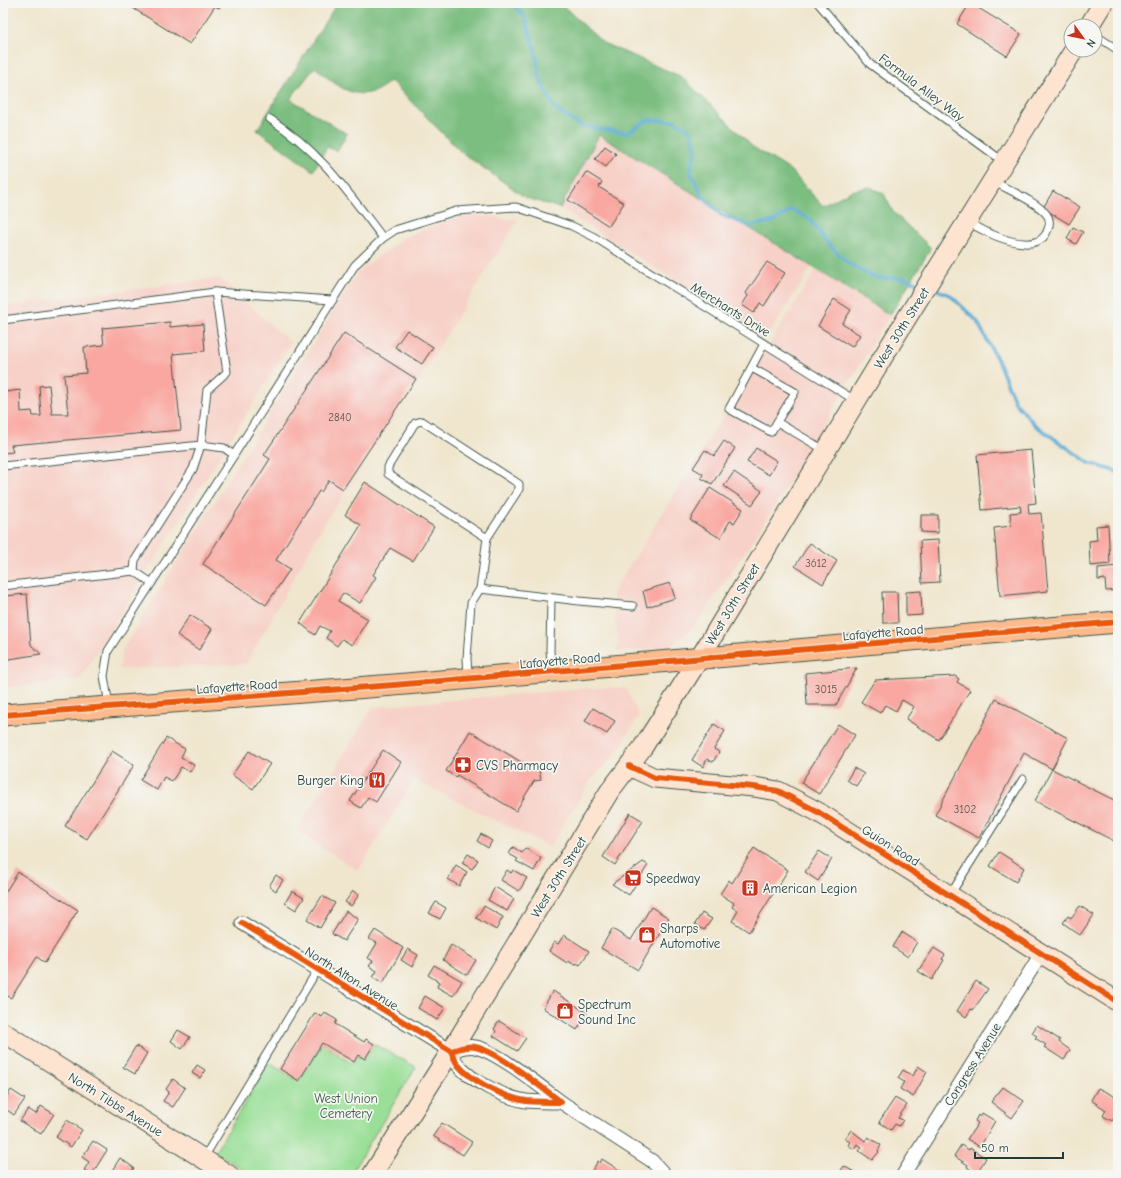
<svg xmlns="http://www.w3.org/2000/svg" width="1121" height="1178" font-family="'Comic Neue',sans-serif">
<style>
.built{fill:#f7d1c8}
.green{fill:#9adf97;stroke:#5c8e66}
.forest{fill:#7bbe80;stroke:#4d7e5a}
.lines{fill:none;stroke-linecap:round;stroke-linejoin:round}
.stream{stroke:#58acd4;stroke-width:3.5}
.building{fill:#f9a7a0}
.lane-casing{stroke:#3e564b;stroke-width:9}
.street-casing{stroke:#3e564b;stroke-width:15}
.secondary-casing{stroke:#3e564b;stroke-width:21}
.primary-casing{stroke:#3e564b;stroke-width:23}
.lane{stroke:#fff;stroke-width:7}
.street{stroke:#fff;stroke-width:13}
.secondary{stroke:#fde4d1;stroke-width:19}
.primary{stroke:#fbbb8d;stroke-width:21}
.rail{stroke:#1f3d34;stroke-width:3}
.cycleway-casing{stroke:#f6f6f2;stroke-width:8}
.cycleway{stroke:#e8590c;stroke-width:6}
.labels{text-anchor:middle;stroke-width:3.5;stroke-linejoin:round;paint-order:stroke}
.number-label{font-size:11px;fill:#56584f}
.street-label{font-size:13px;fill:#1f3d34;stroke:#f6f6f2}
.poi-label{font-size:13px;fill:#1f3d34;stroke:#f6f6f2;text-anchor:start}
.park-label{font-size:13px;fill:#385d48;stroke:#f6f6f2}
</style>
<rect width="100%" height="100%" fill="#f6f6f2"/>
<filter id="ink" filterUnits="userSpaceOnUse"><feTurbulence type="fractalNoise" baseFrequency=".025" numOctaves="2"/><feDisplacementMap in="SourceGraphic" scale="8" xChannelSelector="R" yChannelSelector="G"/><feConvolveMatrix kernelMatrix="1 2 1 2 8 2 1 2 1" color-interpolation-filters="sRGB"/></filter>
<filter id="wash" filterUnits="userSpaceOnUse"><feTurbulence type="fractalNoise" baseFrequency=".012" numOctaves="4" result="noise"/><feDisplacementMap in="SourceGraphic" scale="16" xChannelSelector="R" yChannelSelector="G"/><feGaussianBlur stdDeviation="0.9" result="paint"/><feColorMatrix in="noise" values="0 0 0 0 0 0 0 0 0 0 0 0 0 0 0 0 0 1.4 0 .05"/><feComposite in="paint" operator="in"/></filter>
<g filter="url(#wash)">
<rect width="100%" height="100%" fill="#f0e6ce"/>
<!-- built -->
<g class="built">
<path d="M599 135 812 267 766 338 560 208Z"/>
<path d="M466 214 518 220 412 390 324 524 246 664 119 669 122 650 357 273 406 236Z"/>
<path d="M817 269 890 315 758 533 693 628 670 647 617 652 618 637 612 593Z"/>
<path d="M219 278 291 343 80 679 3 688V306Z"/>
<path d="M625 687 639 716 614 756 591 780 550 847 414 780 358 871 297 831 373 707 576 689Z"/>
</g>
<!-- green -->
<path class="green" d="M322 1043 352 1064 358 1055 365 1059 374 1044 416 1067 350 1175H252L215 1152 269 1063 299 1081Z"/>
<!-- forest -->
<path class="forest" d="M337 3H560L603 43 682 77 754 148 790 170 823 206 851 191 870 187 884 194 893 212 931 248 890 315 599 135 560 208 526 198 461 152 391 81C385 85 377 92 369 93 347 97 330 80 315 67L290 99 347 134 337 151 327 147 313 171 257 130Z"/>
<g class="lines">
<!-- stream -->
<g class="stream">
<path d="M512 3 525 17 535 50 540 80 556 110 581 126 627 133 648 120 675 121 690 130 696 149 690 171 703 197 721 215 750 226 774 221 792 210 810 219 827 243 849 264 876 278H904L920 284"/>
<path d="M932 288 950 295 977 321 997 359 1015 402 1035 425 1089 463 1118 472"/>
</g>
</g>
<g id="blocks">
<!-- building -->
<g class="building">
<path d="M129 3H222L219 8 215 6 190 44 128 5Z"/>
<path d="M970 3 1021 34 1007 56 957 24Z"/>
<path d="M605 146 616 154 606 167 595 159Z"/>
<path d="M586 172 602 182 599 187 624 203 609 226 568 200Z"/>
<path d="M1053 191 1080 207 1069 224 1043 208Z"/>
<path d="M1073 227 1083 232 1076 244 1067 239Z"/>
<path d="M767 262 785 273 764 306 760 303 754 313 742 305 748 296 746 293Z"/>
<path d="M834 299 851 310 842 324 860 335 852 347 818 326Z"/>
<path d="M170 322V327L203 324 205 351 173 354 181 430 11 445 13 452 3 453V370L6 392 20 390 21 412 32 411 33 416H41L39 386 49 385 52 414H68L64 375 86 373 84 347 104 345 102 328Z"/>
<path d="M407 330 433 347 422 364 395 347Z"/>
<path d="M344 333 416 379 343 489 329 480 321 492 319 491 276 560 290 569 266 605 203 564 270 459 264 455Z"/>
<path d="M724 441 735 448 712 484 701 478 703 474 693 468 705 450 714 456Z"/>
<path d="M756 448 777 461 769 475 747 462Z"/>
<path d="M1031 450 1036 503 1028 504 1029 514 1041 513 1048 591 1000 596 994 528 1011 526 1010 513 1021 512 1020 506 982 510 977 455Z"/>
<path d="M734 472 762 491 752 505 724 486Z"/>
<path d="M365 482 434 527 413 561 390 548 373 575 376 577 360 603 343 593 338 601 368 619 352 645 342 639 337 646 326 638 330 631 320 626 315 635 300 623 361 525 345 515Z"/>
<path d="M710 488 743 509 734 523 730 521 720 538 690 520Z"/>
<path d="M921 515H938V533L921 532Z"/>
<path d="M1108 525 1110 564 1090 566 1089 541 1097 540 1096 526Z"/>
<path d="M938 540 940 582 922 583 920 541Z"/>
<path d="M810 543 837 561 823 584 795 566Z"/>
<path d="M1118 566V590L1106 591 1105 579 1098 580V568Z"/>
<path d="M670 583 675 598 647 607 643 591Z"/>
<path d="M921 591 922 615 906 616V592Z"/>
<path d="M882 592H897L898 623H883Z"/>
<path d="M27 594 31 645 41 654 3 660V596Z"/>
<path d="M190 615 212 629 199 650 177 635Z"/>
<path d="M857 668 836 705H807L805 673Z"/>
<path d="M955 676 959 679 957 682 970 690 939 740 906 719 914 707 902 700 896 711 885 705 880 713 861 702 875 680Z"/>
<path d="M996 699 1068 738 1052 769 1024 753 979 838 935 815Z"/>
<path d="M593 708 615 721 607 734 585 721Z"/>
<path d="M714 724 725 731 714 749 719 752 713 762 707 759 703 767 692 760Z"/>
<path d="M838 724 855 735 819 794 801 783Z"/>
<path d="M470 731 531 768 538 766 541 780 534 781 516 811 457 775 456 777 446 771Z"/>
<path d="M166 738 185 749 181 757 194 765 190 772 181 767 172 781 164 777 157 790 140 780Z"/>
<path d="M383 750 401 762 376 802 368 797 361 808 350 801Z"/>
<path d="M112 751 134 765 87 839 65 826Z"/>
<path d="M249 751 270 764 253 789 232 775Z"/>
<path d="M854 768 864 774 856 786 847 780Z"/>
<path d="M1052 769 1118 802V843L1035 801Z"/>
<path d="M630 813 643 821 615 865 603 857Z"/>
<path d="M481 834 492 841 488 848 477 841Z"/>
<path d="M513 847 522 853 525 848 541 858 534 871 516 861 518 859 509 854Z"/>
<path d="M754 848 788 870 749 932 732 921 738 911 732 907 734 903 720 894 729 880 732 883Z"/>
<path d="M819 851 832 859 818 881 805 872Z"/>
<path d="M999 852 1024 868 1016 882 990 866Z"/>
<path d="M468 854 478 860 472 869 462 863Z"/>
<path d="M643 862 648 865 629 895 612 884Z"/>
<path d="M456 865 467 872 459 886 448 879Z"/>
<path d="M507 870 511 873 513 870 527 878 519 891 501 880Z"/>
<path d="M18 872 78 910 45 963 37 957 11 998 3 993V896Z"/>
<path d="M276 875 283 880 276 891 269 886Z"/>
<path d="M495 887 514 899 507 911 488 900Z"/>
<path d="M292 891 304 898 296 910 285 903Z"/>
<path d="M353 891 359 895 351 906 345 902Z"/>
<path d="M322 896 335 903 320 928 307 920Z"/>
<path d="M436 902 446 908 440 919 429 913Z"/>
<path d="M484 906 503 917 496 930 476 918Z"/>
<path d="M1080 906 1094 915 1080 935 1063 923 1068 916 1071 918Z"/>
<path d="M651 907 669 918 638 970 601 948 612 929 631 940Z"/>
<path d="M346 911 358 919 344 941 332 934Z"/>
<path d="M702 913 712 919 704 930 695 924Z"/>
<path d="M375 930 403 948 383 983 373 977 377 971 369 966 373 961 368 958 377 943 369 939Z"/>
<path d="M902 932 917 942 908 957 893 947Z"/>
<path d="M564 935 589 951 580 965 576 963 575 965 568 961 567 963 549 951 554 942 558 944Z"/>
<path d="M451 945 476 960 467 975 443 960Z"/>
<path d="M934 948 945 955 942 959 944 960 932 980 918 971Z"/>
<path d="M408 949 418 955 412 967 401 960Z"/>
<path d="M434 965 462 981 453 996 437 987 439 982 428 975Z"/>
<path d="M976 981 988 989 973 1010 971 1009 966 1017 957 1011Z"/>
<path d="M553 991 587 1013 577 1030 543 1008Z"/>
<path d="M425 996 445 1008 437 1020 418 1008Z"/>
<path d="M315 1013 322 1017 325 1013 337 1020 335 1024 364 1042 366 1039 374 1044 365 1059 358 1055 354 1062 322 1043 299 1081 280 1069Z"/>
<path d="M499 1021 526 1038 517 1051 493 1036 496 1031 494 1029Z"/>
<path d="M1037 1025 1060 1040 1059 1042 1070 1050 1064 1060 1044 1047 1046 1045 1035 1038 1037 1036 1032 1033Z"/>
<path d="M178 1030 190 1037 182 1049 171 1041Z"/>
<path d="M136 1046 147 1053 135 1074 123 1067Z"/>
<path d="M197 1065 205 1070 200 1078 192 1073Z"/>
<path d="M918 1066 927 1072 913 1097 900 1089 904 1082 898 1078 903 1070 913 1076Z"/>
<path d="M173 1079 185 1088 173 1107 163 1101 169 1092 166 1089Z"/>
<path d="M1003 1087 1024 1101 1012 1118 991 1102Z"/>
<path d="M1098 1088 1118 1098V1112L1112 1121 1103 1116 1106 1110 1091 1100Z"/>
<path d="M11 1090 25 1099 14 1115 3 1107V1103Z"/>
<path d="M895 1098 907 1105 898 1118 903 1120 899 1126 895 1124 891 1130 879 1122Z"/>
<path d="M41 1106 54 1114 41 1134 20 1121 28 1109 36 1114Z"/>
<path d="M982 1113 995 1121 980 1147 967 1139 978 1123 975 1121 978 1115 980 1117Z"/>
<path d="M67 1120 82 1130 71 1147 56 1137Z"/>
<path d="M442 1123 472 1142 463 1155 433 1136Z"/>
<path d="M851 1130 865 1141 868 1137 881 1145 878 1151 879 1152 872 1160 859 1151 862 1147 857 1144 854 1149 848 1145 850 1142 845 1139Z"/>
<path d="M93 1141 107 1150 92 1174 84 1170 89 1162 82 1157Z"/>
<path d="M961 1145 969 1150 970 1148 986 1158 978 1171 975 1173 967 1167 968 1165 954 1156Z"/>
<path d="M120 1158 134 1168 129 1175H115L111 1172Z"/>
<path d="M602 1159 627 1175 590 1174 598 1161 600 1163Z"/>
<path d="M844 1166 859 1175H838Z"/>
</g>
</g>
</g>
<g filter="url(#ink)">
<use href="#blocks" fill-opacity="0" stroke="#3e564b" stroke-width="1"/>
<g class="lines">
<!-- lane casing -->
<g class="lane-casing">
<g id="lane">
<path d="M818 3 870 64 1004 162"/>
<path d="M1095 35 1118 50"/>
<path d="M270 119C321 152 347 191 383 238"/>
<path d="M967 221C983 232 1039 260 1048 229 1050 225 1050 219 1047 215 1036 201 1008 190 993 181"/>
<path d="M215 292 332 300"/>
<path d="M3 320 215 292 227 372 207 390 201 445 3 466"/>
<path d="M764 344 729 409 771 432 777 422"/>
<path d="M752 368 795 392 777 422 826 451"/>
<path d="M234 455 355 265 383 238 395 230 456 211 516 207 572 226 594 237 856 401"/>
<path d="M3 586 134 571"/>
<path d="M480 589 487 538 519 489V484L422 421 415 423 388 467V474L487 538"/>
<path d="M551 598 550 651 552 669"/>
<path d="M468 676 467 658 471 603 480 589 579 601 633 606"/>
<path d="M109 705 104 676 108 651 234 455 224 448 201 445 193 469 135 560 134 571 152 583"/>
<path d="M950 895 1023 779"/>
<path d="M203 1159 318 969"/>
</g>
</g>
<!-- street casing -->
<g class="street-casing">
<g id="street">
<path d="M242 923 451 1051C453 1056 455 1061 458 1065 471 1081 506 1098 526 1101 538 1102 549 1102 561 1102 542 1088 497 1051 475 1047 467 1045 459 1049 451 1051"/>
<path d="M561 1102 652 1161 665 1175"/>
<path d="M903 1175 1041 954"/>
</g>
</g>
<!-- secondary casing -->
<g class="secondary-casing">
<g id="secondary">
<path d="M1089 26 1103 3"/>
<path d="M629 766 655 778 754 787 778 791 818 812 1118 1002"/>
<path d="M3 1032 229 1175"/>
<path d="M372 1175 451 1051 609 792 643 747 699 659 908 316 1074 50"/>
</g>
</g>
<!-- primary casing -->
<g class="primary-casing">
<path id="primary" d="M3 715 394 685 1118 622"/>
</g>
<!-- lane -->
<use href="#lane" class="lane"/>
<!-- street -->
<use href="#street" class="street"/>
<!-- secondary -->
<use href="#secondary" class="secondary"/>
<!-- primary -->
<use href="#primary" class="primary"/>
<!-- rail -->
<path class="rail" d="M1115 3 1118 5"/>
<!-- cycleway casing -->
<g class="cycleway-casing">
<g id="cycleway">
<path d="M3 715 394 685 1118 622"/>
<path d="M629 766 655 778 754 787 778 791 818 812 1118 1002"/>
<path d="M242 923 451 1051C453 1056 455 1061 458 1065 471 1081 506 1098 526 1101 538 1102 549 1102 561 1102 542 1088 497 1051 475 1047 467 1045 459 1049 451 1051"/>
</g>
</g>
<!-- cycleway -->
<use href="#cycleway" class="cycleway"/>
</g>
</g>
<!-- icons -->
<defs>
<g id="pharmacy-square" transform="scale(0.9)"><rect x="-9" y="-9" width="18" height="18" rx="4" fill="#c8321e" stroke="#f6f6f2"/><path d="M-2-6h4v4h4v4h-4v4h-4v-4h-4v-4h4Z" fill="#fff"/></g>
<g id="restaurant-square" transform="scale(0.9)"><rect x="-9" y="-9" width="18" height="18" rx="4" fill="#c8321e" stroke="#f6f6f2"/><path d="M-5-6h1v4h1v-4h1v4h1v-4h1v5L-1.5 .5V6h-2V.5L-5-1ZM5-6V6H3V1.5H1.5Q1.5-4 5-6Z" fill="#fff"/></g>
<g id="supermarket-square" transform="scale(0.9)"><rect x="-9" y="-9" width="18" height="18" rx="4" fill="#c8321e" stroke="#f6f6f2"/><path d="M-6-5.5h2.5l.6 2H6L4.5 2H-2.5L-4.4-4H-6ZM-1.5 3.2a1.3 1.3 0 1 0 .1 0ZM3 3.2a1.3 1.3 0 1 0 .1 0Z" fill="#fff"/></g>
<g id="building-square" transform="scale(0.9)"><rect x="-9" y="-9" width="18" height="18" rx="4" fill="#c8321e" stroke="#f6f6f2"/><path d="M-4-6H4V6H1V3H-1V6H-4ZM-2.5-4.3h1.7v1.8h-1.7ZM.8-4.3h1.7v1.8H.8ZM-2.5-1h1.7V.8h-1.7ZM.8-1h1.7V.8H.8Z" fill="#fff"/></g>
<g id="shop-square" transform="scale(0.9)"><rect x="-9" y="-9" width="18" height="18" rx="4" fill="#c8321e" stroke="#f6f6f2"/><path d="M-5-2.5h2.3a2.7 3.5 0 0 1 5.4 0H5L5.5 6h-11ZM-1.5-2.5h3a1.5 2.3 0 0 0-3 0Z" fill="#fff"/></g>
</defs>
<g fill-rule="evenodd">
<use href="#pharmacy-square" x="463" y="765"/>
<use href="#restaurant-square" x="377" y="780"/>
<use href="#supermarket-square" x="633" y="878"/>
<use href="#building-square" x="750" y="888"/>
<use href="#shop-square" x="647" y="935"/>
<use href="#shop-square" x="565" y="1011"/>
</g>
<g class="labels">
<!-- number labels -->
<g class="number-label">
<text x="340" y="421">2840</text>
<text x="816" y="567">3612</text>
<text x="826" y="693">3015</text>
<text x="965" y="813">3102</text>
</g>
<!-- street labels -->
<g class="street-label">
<text transform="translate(922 87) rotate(37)" y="5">Formula Alley Way</text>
<text transform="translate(731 309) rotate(32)" y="5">Merchants Drive</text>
<text transform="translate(901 328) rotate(-58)" y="5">West 30th Street</text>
<text transform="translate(732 604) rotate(-59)" y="5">West 30th Street</text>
<text transform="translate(883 632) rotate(-5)" y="5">Lafayette Road</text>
<text transform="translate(560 660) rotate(-5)" y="5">Lafayette Road</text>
<text transform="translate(237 686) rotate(-4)" y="5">Lafayette Road</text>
<text transform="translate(891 845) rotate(32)" y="5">Guion Road</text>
<text transform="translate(558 877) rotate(-58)" y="5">West 30th Street</text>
<text transform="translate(352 978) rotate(32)" y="5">North Alton Avenue</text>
<text transform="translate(972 1064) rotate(-58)" y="5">Congress Avenue</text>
<text transform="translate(116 1104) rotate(32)" y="5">North Tibbs Avenue</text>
</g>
<!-- poi labels -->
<g class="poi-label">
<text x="476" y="770">CVS Pharmacy</text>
<text x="364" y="785" text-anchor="end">Burger King</text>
<text x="646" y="883">Speedway</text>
<text x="763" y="893">American Legion</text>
<text x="660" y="933">Sharps<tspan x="660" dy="15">Automotive</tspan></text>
<text x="578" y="1009">Spectrum<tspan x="578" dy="15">Sound Inc</tspan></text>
</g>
<!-- park labels -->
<g class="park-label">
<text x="346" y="1103">West Union<tspan x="346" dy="15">Cemetery</tspan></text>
</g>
</g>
<!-- margin -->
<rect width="1121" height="1178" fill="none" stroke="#f6f6f2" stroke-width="16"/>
<!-- north arrow -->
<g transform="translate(1083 38) rotate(123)"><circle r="19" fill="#f6f6f2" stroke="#a0aca6"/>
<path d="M0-3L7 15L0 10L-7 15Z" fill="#c8321e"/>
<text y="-6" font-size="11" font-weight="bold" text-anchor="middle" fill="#1f3d34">N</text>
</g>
<!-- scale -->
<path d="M975 1152v6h88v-6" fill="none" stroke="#1f3d34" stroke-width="2"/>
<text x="981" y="1152" font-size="12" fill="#1f3d34" stroke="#f6f6f2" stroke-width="3" paint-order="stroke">50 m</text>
</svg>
